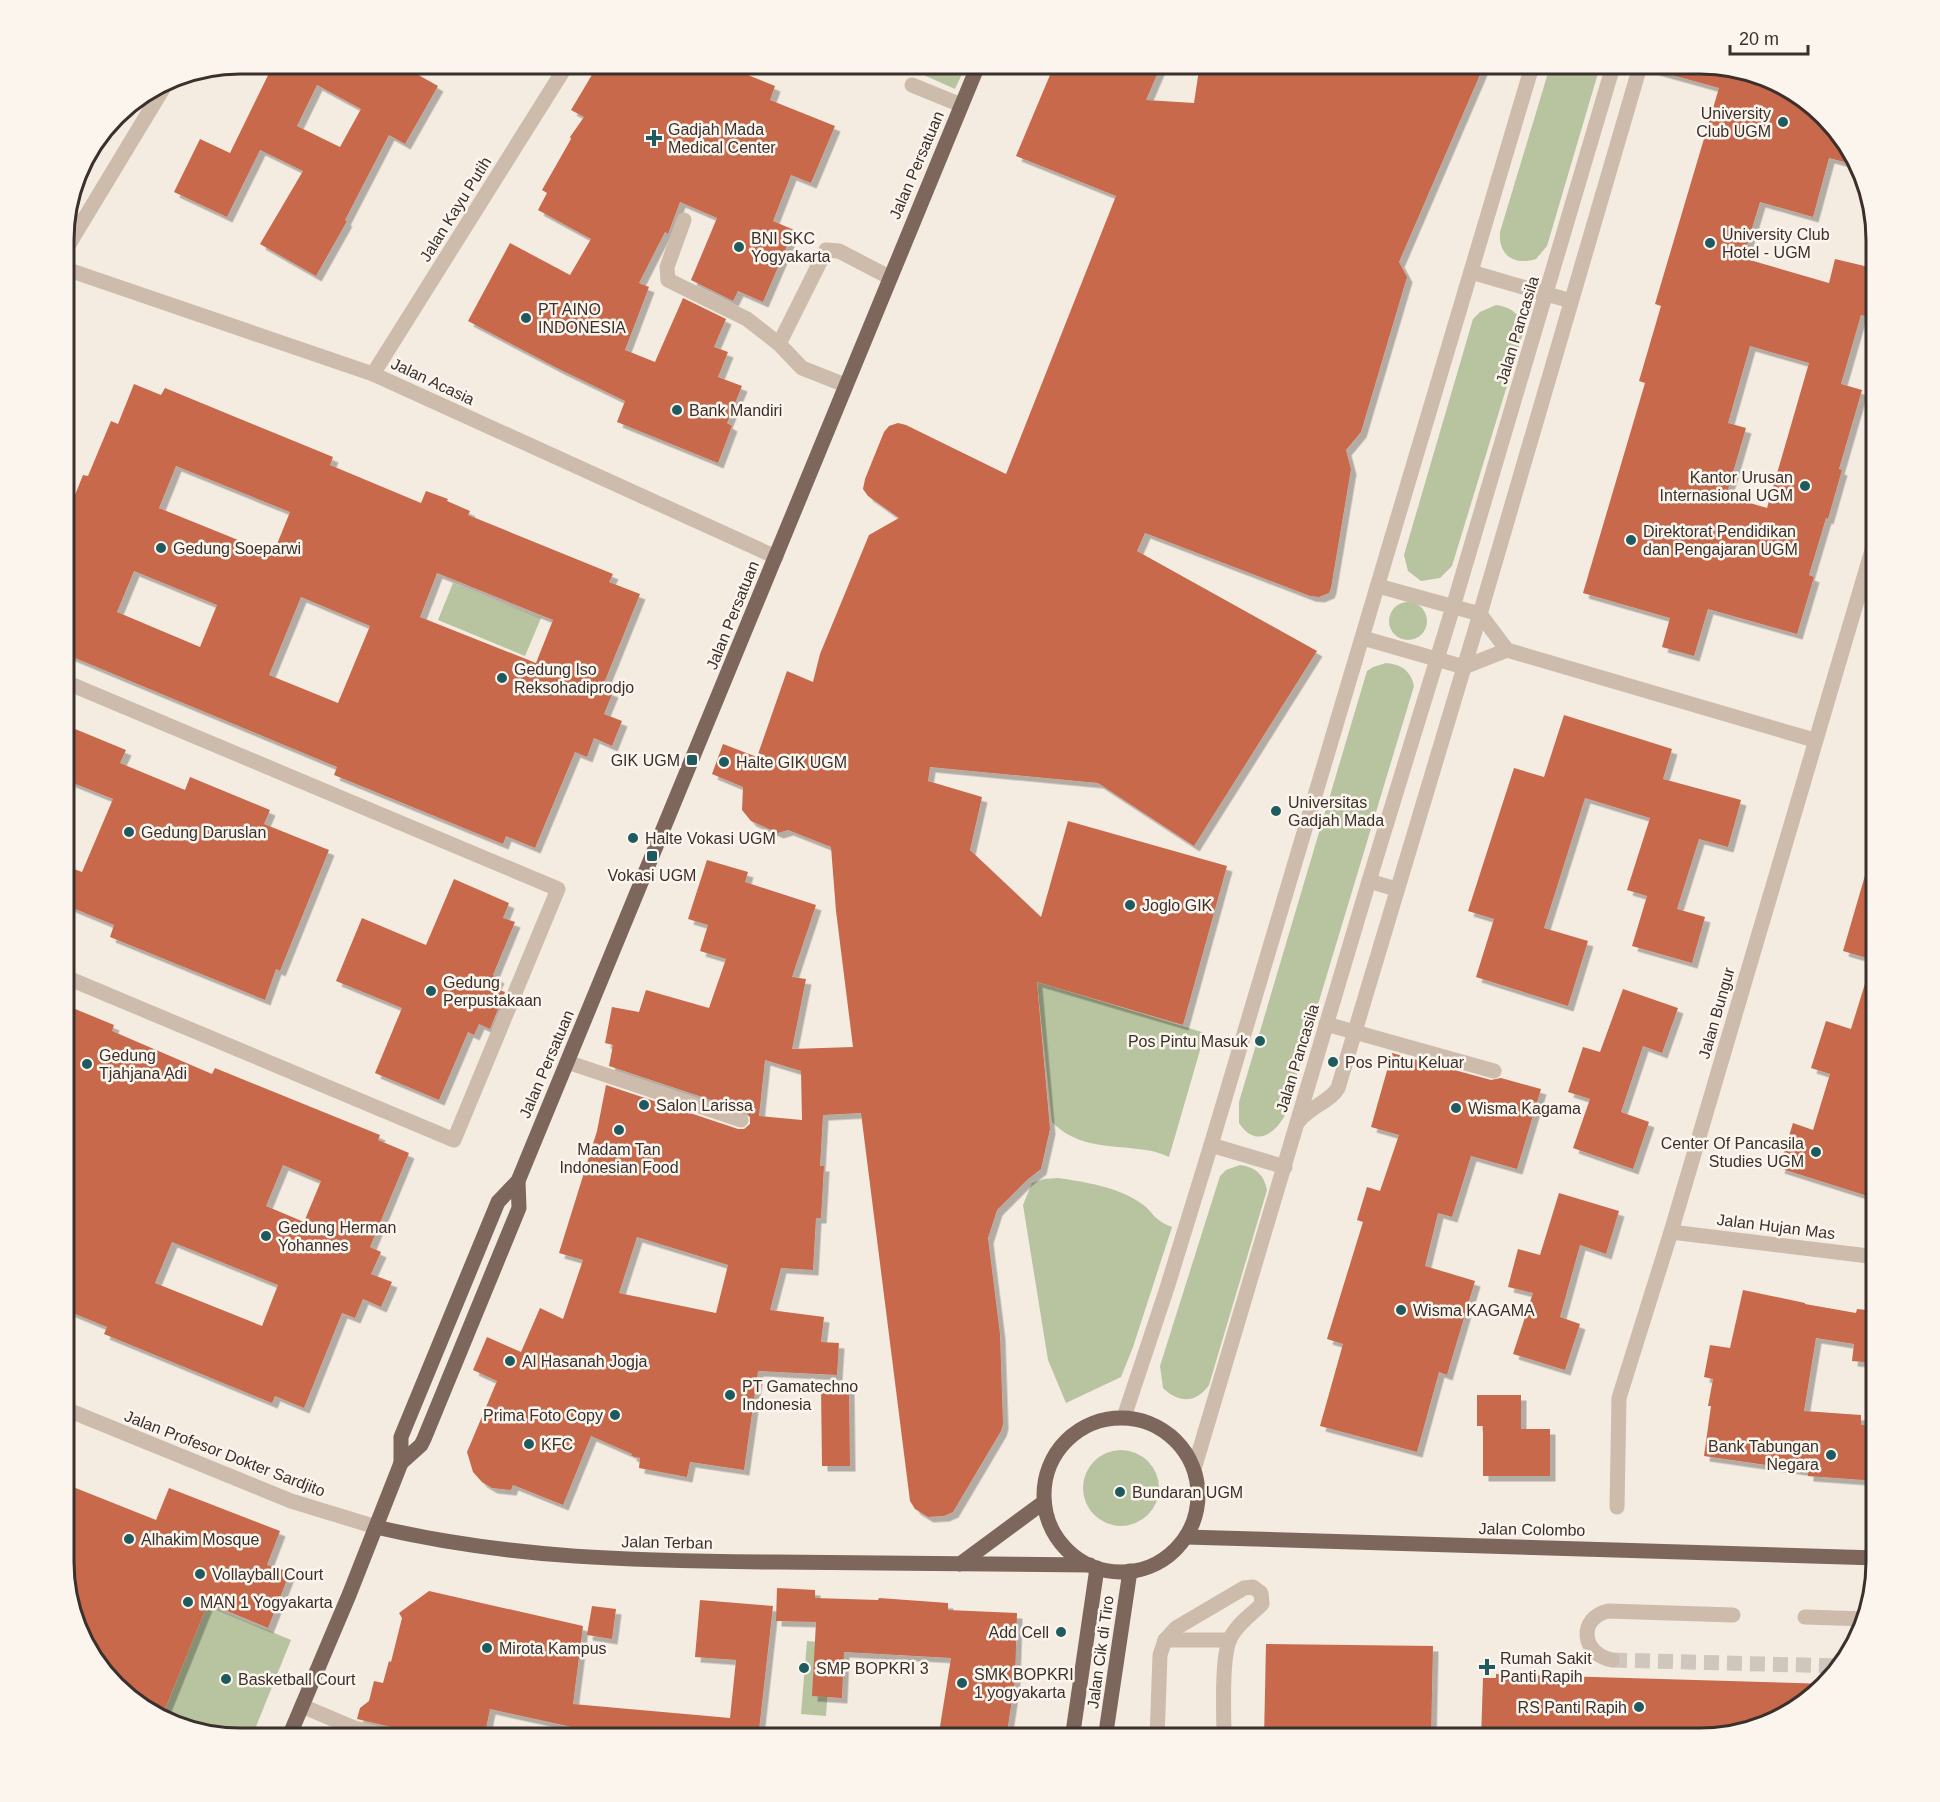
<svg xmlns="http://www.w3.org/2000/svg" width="1940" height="1802" font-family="Arial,sans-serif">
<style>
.green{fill:#b8c4a0}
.building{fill:#c8694b;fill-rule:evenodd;filter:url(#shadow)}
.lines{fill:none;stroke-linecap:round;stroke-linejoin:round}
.minor-tunnel{stroke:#cfc6bd;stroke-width:15;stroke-dasharray:15 8;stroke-linecap:butt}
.minor{stroke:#cdbbac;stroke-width:15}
.major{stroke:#7d675c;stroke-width:15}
.poi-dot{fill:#1f5a5e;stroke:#fbf5ee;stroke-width:2}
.labels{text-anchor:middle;stroke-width:5;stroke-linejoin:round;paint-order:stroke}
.poi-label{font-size:16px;fill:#3b302b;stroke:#fbf5ee;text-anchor:start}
.street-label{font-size:16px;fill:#3b302b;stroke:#fbf5ee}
.rim{fill:none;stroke:#3b302b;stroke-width:3}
</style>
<defs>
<filter id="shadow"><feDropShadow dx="5.5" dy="5.5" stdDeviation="0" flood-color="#0004"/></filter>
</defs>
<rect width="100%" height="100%" fill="#f4ebe1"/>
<!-- green -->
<g class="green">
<path d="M897 63H967L955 89Z"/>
<path d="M1551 63H1601L1547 246 1536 259C1514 266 1498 255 1500 232Z"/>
<path d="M1496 305C1512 307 1521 315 1524 330L1452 566 1440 578 1421 581 1408 571 1404 555 1473 319 1480 312Z"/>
<path d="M453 583 541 618 525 656 438 620Z"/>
<circle cx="1408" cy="621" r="19"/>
<path d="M1386 663C1401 664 1411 671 1414 686L1284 1117C1272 1137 1254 1146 1239 1123V1102L1367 671 1373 667Z"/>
<path d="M1037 982 1205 1033 1169 1157C1162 1154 1154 1151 1146 1150 1113 1145 1078 1149 1052 1122Z"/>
<path d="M1240 1165C1256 1167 1264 1175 1267 1190L1209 1385C1196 1404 1178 1403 1163 1388L1160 1366 1220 1176 1226 1170Z"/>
<path d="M1058 1178C1085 1182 1117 1187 1139 1202 1154 1211 1151 1219 1172 1227L1133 1347 1121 1377 1066 1403 1048 1360 1023 1205 1032 1183 1044 1179Z"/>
<circle cx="1121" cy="1488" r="38"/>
<path d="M207 1605 291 1640 251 1739C228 1739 179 1731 161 1719Z"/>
<path d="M807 1641 831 1643 826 1716 801 1714Z"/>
</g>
<!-- building -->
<g class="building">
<path d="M274 63H397L438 86 405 144 389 135 345 220 347 221 316 276 260 244 303 171 260 150 227 217 174 192 200 139 230 153ZM317 85 361 109 340 147 297 126Z"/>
<path d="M599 63H714L732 73 733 69 775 86 770 100 835 126 811 183 791 175 773 221 794 230 763 302 738 291 733 301 691 280 717 218 680 202 668 234 665 232 639 283 649 287 625 350 655 362 683 298 726 319 714 347 728 352 718 377 742 386 727 423 732 426 718 463 617 422 625 401 559 369 468 321 510 243 570 275 591 239 538 210 547 193 542 190 571 139 570 137 584 117 571 110Z"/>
<path d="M1055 63H1162L1146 100 1194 103 1200 63H1485L1399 262 1407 277 1361 432 1346 450 1351 469 1331 588 1329 593 1319 597 1310 596 1145 533 1137 551 1317 651 1194 846 1098 783 930 767 928 781 982 797 970 850 1041 917 1068 821 1227 866 1183 1025 1037 982 1050 1129 1041 1169 1027 1180 997 1210 988 1238 1000 1334 1003 1424 1001 1431 953 1512 944 1516 928 1517 915 1509 910 1501 861 1113 823 1115 820 1166H824L821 1218H816L813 1270 781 1268 770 1310 824 1317 821 1342 839 1343 837 1375 758 1371 744 1470 690 1462 687 1477 639 1468 640 1458 631 1456 632 1454 591 1436 563 1505 513 1485 511 1490 492 1488 482 1482 473 1472 467 1452 497 1381 473 1370 487 1337 521 1352 540 1308 563 1319 583 1260 559 1253 597 1131 606 1085 738 1129H744L750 1124V1117L744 1111 609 1066 613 1045 605 1043 612 1007 639 1012 646 990 709 1008 726 959 700 951 708 925 688 919 707 860 748 872 745 882 816 905 792 977 806 979 792 1049 853 1047 836 911 831 847 788 830 778 833 751 821 742 810 743 787 712 774 723 744 757 757 787 671 813 682 820 654 869 535 899 518 868 496 863 489 865 479 884 432 889 426 898 423 906 425 1006 474 1116 196 1016 156ZM765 1060 801 1071 802 1120 759 1116ZM637 1237 728 1265 716 1313 619 1293Z"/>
<path d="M1656 63H1701L1769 77 1826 115 1860 166 1829 158 1813 217 1760 202 1743 258 1829 283 1835 259 1877 269V319L1861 315 1841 384 1862 390 1839 469 1842 470 1828 519 1826 518 1809 575 1814 577 1797 634 1708 609 1694 656 1662 647 1670 618 1583 593 1645 383 1639 381 1661 306 1655 304 1719 88 1654 70ZM1750 346 1809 363 1767 508 1726 496 1746 428 1728 423Z"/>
<path d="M134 384 161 395 165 388 333 457 330 465 421 503 426 491 448 499 447 501 470 511 468 515 613 574 609 582 640 594 602 688 613 692 604 714 622 721 612 746 594 738 587 757 575 752 535 848 506 836 503 844 334 775 337 767 63 653V490L75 495 83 475 88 476 111 421 118 424ZM176 466 290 512 273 554 159 508ZM134 571 217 605 200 647 117 612ZM437 573 553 620 536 663 420 617ZM301 597 370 626 338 703 269 675Z"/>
<path d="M1564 715 1672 749 1663 779 1741 800 1728 847 1699 839 1677 909 1705 917 1692 963 1632 946 1647 896 1627 890 1650 818 1585 798 1544 928 1588 941 1568 1006 1476 977 1494 919 1468 911 1514 768 1544 777Z"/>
<path d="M63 724 126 750 120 763 185 790 190 777 270 810 264 824 329 850 280 971 276 969 265 1000 110 937 114 925 63 904V865L82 872 113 799 63 779Z"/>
<path d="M1871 855 1877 856V961L1843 951Z"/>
<path d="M454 879 509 903 503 918 515 922 493 975 499 978 494 988 505 992 490 1029 479 1024 474 1035 468 1032 439 1100 375 1073 402 1008 336 981 362 918 426 945Z"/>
<path d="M1872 961 1877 962V1066L1866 1100 1877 1101V1199L1779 1168 1793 1123 1813 1130 1830 1074 1811 1068 1826 1021 1851 1029Z"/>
<path d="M1623 989 1678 1008 1662 1053 1643 1046 1621 1112 1649 1122 1633 1169 1573 1148 1590 1099 1568 1092 1583 1047 1600 1052Z"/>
<path d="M63 1004 114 1025 112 1031 212 1074 215 1068 380 1135 378 1140 409 1153 370 1247 381 1252 371 1274 392 1282 381 1307 363 1299 355 1318 342 1313 304 1408 275 1396 272 1403 104 1334 107 1327 63 1309ZM283 1165 321 1181 304 1222 266 1206ZM172 1242 278 1285 262 1326 155 1283Z"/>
<path d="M1392 1053 1491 1080 1501 1078 1541 1089 1517 1169 1471 1156 1452 1217 1438 1213 1425 1266 1475 1281 1447 1375 1439 1372 1417 1452 1320 1426 1343 1344 1327 1339 1363 1222 1357 1220 1367 1187 1380 1191 1399 1135 1371 1127Z"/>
<path d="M1559 1193 1619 1211 1606 1254 1580 1245 1560 1317 1580 1324 1565 1370 1513 1354 1533 1293 1508 1287 1518 1249 1540 1255Z"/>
<path d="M1743 1290 1805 1303V1304L1856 1313 1857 1309 1877 1311V1363L1852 1361 1854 1344 1816 1338 1804 1411 1861 1415V1425H1877V1481L1808 1476V1471L1704 1456 1711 1406H1708L1713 1379 1704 1377 1710 1345 1730 1348Z"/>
<path d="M821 1387H849L850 1466H822Z"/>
<path d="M1477 1395H1521V1429H1550V1476H1483V1426H1477Z"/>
<path d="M63 1483 156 1520 169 1488 280 1531 267 1565 290 1572 268 1628 208 1603 161 1719 114 1687 77 1631 63 1574Z"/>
<path d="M777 1588 815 1590V1598L878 1600 879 1598 948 1603V1610L1017 1613 1015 1680 1006 1739H938L951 1658 844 1652 842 1698 812 1696 816 1622 776 1621Z"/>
<path d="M429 1591 583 1626 573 1704 730 1718 736 1660 695 1657 700 1600 773 1606 758 1739H580L581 1729 490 1709 484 1739H434L410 1734 404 1730 357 1719 360 1708 369 1701 374 1681 383 1683 389 1661 391 1662 402 1618 399 1613Z"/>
<path d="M592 1606 616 1609 612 1639 587 1635Z"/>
<path d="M1266 1644 1433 1646 1431 1739H1264Z"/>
<path d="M1496 1674 1828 1684 1825 1688 1769 1725 1701 1739H1481L1483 1678H1496Z"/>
</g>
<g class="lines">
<!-- minor-tunnel -->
<path class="minor-tunnel" d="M1612 1660 1839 1666"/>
<!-- minor -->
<g class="minor">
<path d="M912 85 961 105"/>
<path d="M684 220 667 267 668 280 747 319 779 344 802 368 845 385"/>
<path d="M63 254 170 77"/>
<path d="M63 268 373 374 776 557"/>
<path d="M1471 272 1571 301"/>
<path d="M779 344 826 250 839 251 889 277"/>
<path d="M373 374 568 63"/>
<path d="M1378 586 1480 614 1507 650 1814 740"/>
<path d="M1363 638 1464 667 1507 650"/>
<path d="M1369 881 1396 889"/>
<path d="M63 976 454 1140 558 889 63 681"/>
<path d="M1326 1024 1494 1071"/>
<path d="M567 1062 741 1120"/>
<path d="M1298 1122C1310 1106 1330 1102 1338 1088L1480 614 1641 63"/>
<path d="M1211 1145 1285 1167"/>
<path d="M1671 1232 1877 1257"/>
<path d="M63 1408 291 1501 376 1527"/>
<path d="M1124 1417 1167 1288 1211 1145 1533 63"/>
<path d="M1194 1469 1369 881 1453 607 1614 63"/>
<path d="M1617 1507 1619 1398 1671 1232 1877 533"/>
<path d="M1805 1617 1866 1619"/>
<path d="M1165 1640H1229"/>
<path d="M1612 1660C1581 1654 1578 1618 1608 1611L1733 1615"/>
<path d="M302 1706 354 1728 402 1739"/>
<path d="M1157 1739 1160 1655 1165 1640 1176 1628 1244 1588 1253 1587 1261 1593 1262 1604C1251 1615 1236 1625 1230 1639 1221 1658 1224 1716 1224 1739"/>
</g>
<!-- major -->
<g class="major">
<circle cx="1121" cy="1495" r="77"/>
<path d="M401 1463 421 1445 424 1439 519 1208 518 1181"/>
<path d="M376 1527C511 1559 639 1561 777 1562 881 1563 986 1564 1090 1565"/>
<path d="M1186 1537 1877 1558"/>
<path d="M960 1564 1044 1502"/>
<path d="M288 1739 349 1595 401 1463V1437L408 1420 498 1202 518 1181 979 63"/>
<path d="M1072 1739 1097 1568"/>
<path d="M1105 1739 1130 1571"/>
</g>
</g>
<!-- markers -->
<g class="poi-dot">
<circle cx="1783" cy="122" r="6"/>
<path d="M651 129h6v6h6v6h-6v6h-6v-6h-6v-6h6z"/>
<circle cx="1710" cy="243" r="6"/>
<circle cx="739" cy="247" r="6"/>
<circle cx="526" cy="318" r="6"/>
<circle cx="677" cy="410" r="6"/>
<circle cx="1805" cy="486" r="6"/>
<circle cx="1631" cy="540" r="6"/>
<circle cx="161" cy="548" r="6"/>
<circle cx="502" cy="678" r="6"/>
<rect x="686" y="754" width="12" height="12" rx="3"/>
<circle cx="724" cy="762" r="6"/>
<circle cx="1276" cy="811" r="6"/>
<circle cx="129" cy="832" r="6"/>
<circle cx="633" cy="838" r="6"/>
<rect x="646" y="850" width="12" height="12" rx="3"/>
<circle cx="1130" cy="905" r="6"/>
<circle cx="431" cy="991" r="6"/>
<circle cx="1260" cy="1041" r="6"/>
<circle cx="1333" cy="1062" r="6"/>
<circle cx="87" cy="1064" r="6"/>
<circle cx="644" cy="1105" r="6"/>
<circle cx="1456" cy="1108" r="6"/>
<circle cx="619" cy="1130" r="6"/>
<circle cx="1816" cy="1152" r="6"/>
<circle cx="266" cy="1236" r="6"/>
<circle cx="1401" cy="1310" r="6"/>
<circle cx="510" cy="1361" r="6"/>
<circle cx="730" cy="1395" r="6"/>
<circle cx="615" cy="1415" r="6"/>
<circle cx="529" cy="1444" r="6"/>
<circle cx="1831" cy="1455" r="6"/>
<circle cx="1120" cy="1492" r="6"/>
<circle cx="129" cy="1539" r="6"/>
<circle cx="200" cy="1574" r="6"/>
<circle cx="188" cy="1602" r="6"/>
<circle cx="1061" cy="1632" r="6"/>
<circle cx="487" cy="1648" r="6"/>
<path d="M1484 1658h6v6h6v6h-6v6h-6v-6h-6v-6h6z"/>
<circle cx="804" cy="1668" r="6"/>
<circle cx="226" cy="1679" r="6"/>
<circle cx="962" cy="1683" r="6"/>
<circle cx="1639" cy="1707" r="6"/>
</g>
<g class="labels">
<!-- poi labels -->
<g class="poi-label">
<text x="1771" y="119" text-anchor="end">University<tspan x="1771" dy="18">Club UGM</tspan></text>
<text x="668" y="135">Gadjah Mada<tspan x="668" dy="18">Medical Center</tspan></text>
<text x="1722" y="240">University Club<tspan x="1722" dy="18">Hotel - UGM</tspan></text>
<text x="751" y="244">BNI SKC<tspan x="751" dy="18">Yogyakarta</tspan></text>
<text x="538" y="315">PT AINO<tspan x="538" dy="18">INDONESIA</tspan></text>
<text x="689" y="416">Bank Mandiri</text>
<text x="1793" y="483" text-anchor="end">Kantor Urusan<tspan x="1793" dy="18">Internasional UGM</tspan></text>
<text x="1643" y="537">Direktorat Pendidikan<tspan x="1643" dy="18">dan Pengajaran UGM</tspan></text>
<text x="173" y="554">Gedung Soeparwi</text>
<text x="514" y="675">Gedung Iso<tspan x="514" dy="18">Reksohadiprodjo</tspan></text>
<text x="680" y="766" text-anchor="end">GIK UGM</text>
<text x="736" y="768">Halte GIK UGM</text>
<text x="1288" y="808">Universitas<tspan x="1288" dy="18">Gadjah Mada</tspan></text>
<text x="141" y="838">Gedung Daruslan</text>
<text x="645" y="844">Halte Vokasi UGM</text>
<text x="652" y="881" text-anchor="middle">Vokasi UGM</text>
<text x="1142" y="911">Joglo GIK</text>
<text x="443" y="988">Gedung<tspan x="443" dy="18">Perpustakaan</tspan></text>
<text x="1248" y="1047" text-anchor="end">Pos Pintu Masuk</text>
<text x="99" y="1061">Gedung<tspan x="99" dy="18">Tjahjana Adi</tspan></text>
<text x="1345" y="1068">Pos Pintu Keluar</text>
<text x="656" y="1111">Salon Larissa</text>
<text x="1468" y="1114">Wisma Kagama</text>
<text x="1804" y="1149" text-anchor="end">Center Of Pancasila<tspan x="1804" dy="18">Studies UGM</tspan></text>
<text x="619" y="1155" text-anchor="middle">Madam Tan<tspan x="619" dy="18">Indonesian Food</tspan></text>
<text x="278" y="1233">Gedung Herman<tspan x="278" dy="18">Yohannes</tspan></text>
<text x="1413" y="1316">Wisma KAGAMA</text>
<text x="522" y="1367">Al Hasanah Jogja</text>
<text x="742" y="1392">PT Gamatechno<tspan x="742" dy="18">Indonesia</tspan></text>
<text x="603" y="1421" text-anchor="end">Prima Foto Copy</text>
<text x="541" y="1450">KFC</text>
<text x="1819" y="1452" text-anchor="end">Bank Tabungan<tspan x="1819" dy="18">Negara</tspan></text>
<text x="1132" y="1498">Bundaran UGM</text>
<text x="141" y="1545">Alhakim Mosque</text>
<text x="212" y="1580">Vollayball Court</text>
<text x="200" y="1608">MAN 1 Yogyakarta</text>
<text x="1049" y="1638" text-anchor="end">Add Cell</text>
<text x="499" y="1654">Mirota Kampus</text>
<text x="1500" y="1664">Rumah Sakit<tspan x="1500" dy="18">Panti Rapih</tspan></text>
<text x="816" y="1674">SMP BOPKRI 3</text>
<text x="974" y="1680">SMK BOPKRI<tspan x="974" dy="18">1 yogyakarta</tspan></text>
<text x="238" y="1685">Basketball Court</text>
<text x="1627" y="1713" text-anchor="end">RS Panti Rapih</text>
</g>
<!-- street labels -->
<g class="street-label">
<text transform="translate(916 165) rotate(-67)" y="6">Jalan Persatuan</text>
<text transform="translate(455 209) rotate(-58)" y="6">Jalan Kayu Putih</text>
<text transform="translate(1517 330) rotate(-73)" y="6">Jalan Pancasila</text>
<text transform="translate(433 381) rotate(25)" y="6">Jalan Acasia</text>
<text transform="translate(732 615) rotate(-68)" y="6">Jalan Persatuan</text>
<text transform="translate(1716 1013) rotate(-74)" y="6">Jalan Bungur</text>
<text transform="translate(1297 1058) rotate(-73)" y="6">Jalan Pancasila</text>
<text transform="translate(546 1064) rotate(-67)" y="6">Jalan Persatuan</text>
<text transform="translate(1776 1226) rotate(7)" y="6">Jalan Hujan Mas</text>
<text transform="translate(225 1453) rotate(21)" y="6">Jalan Profesor Dokter Sardjito</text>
<text transform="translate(1532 1529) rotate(1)" y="6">Jalan Colombo</text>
<text transform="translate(667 1542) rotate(1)" y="6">Jalan Terban</text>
<text transform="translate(1100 1652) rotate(-82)" y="6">Jalan Cik di Tiro</text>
</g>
</g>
<!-- crop -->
<path d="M0 0H1940V1802H0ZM240 74H1700A166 166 0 0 1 1866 240V1562A166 166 0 0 1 1700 1728H240A166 166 0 0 1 74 1562V240A166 166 0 0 1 240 74Z" fill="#fbf5ee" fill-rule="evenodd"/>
<path class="rim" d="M240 74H1700A166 166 0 0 1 1866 240V1562A166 166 0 0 1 1700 1728H240A166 166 0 0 1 74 1562V240A166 166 0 0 1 240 74Z"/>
<!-- scale -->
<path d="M1730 45v9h78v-9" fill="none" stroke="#3b302b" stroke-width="3"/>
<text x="1739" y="45" font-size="18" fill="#3b302b" stroke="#fbf5ee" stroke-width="4.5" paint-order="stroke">20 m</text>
</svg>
